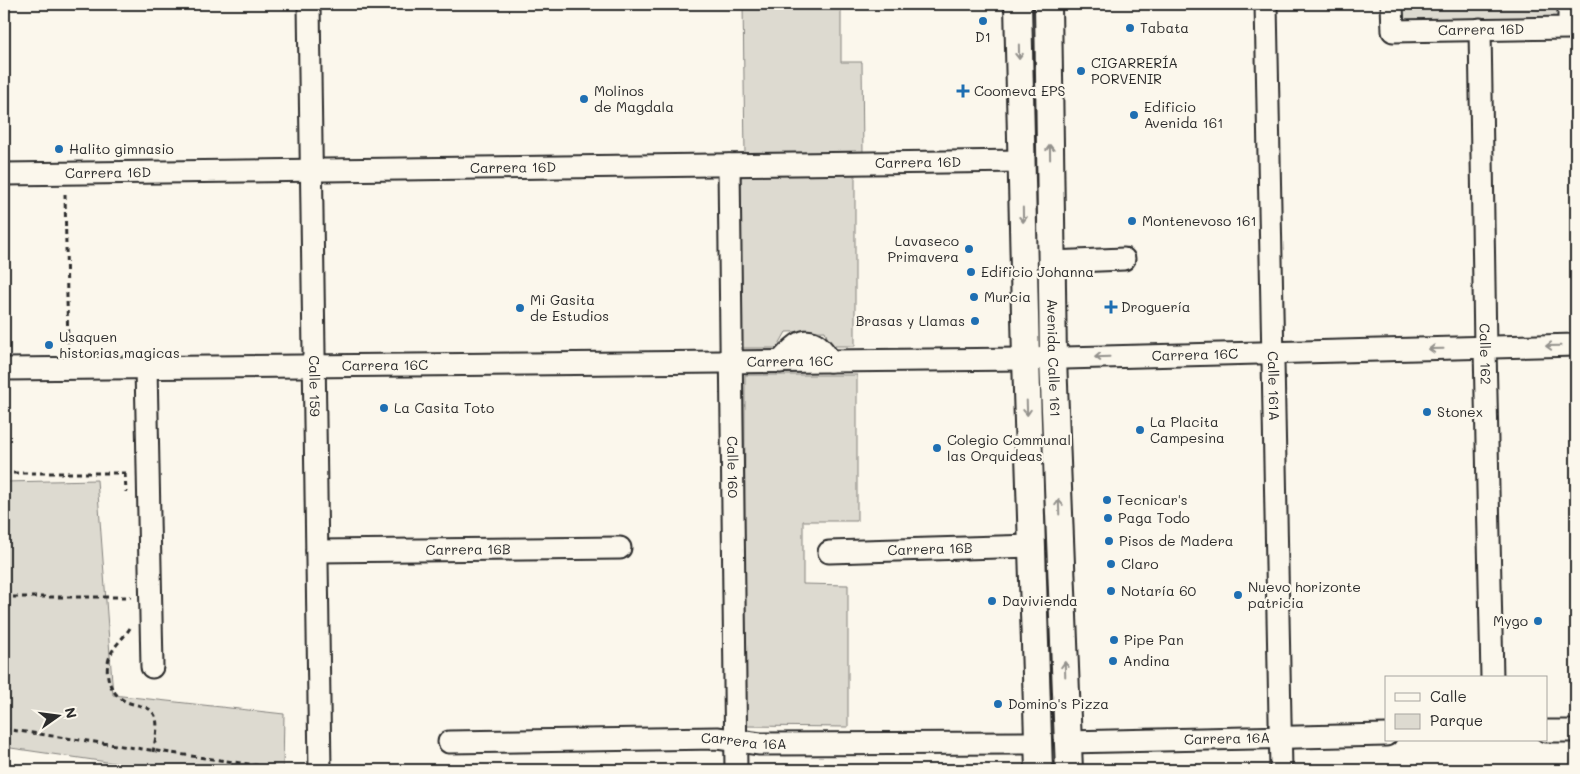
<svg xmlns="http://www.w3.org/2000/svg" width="1580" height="774" font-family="Mali,sans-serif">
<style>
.green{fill:#dddad0;stroke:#84827e}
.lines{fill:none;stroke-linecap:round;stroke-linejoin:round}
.minor-casing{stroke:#2b2b2b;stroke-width:25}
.major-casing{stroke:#2b2b2b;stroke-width:30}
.path{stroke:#2b2b2b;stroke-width:3;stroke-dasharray:5 4;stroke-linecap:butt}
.minor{stroke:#fbf7ec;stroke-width:21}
.major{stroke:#fbf7ec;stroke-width:26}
.oneway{stroke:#93918c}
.poi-dot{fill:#1f6fb2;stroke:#fbf7ec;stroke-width:2}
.labels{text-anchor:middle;stroke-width:4.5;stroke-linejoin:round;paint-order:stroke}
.poi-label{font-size:14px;fill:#2b2b2b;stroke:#fbf7ec;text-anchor:start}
.street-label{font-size:14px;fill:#2b2b2b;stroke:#fbf7ec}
</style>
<rect width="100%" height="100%" fill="#fbf7ec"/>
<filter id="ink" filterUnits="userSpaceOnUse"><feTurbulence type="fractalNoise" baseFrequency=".02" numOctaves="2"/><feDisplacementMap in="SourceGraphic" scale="10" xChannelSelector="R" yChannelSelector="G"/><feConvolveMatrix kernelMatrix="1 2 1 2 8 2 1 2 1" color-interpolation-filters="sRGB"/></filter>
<g filter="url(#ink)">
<!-- green -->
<g class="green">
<path d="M743 4H841V62H862L863 155 745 156Z"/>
<path d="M1402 4H1560L1561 18 1403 22Z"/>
<path d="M741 174H855V346H830L825 331 786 332 777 348H742Z"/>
<path d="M745 375H857V521H803V584L848 585V727L744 726Z"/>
<path d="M97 480 113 695 284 714 283 770H162L4 747V482Z"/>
</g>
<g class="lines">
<!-- minor casing -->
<g class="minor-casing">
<g id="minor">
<path id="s1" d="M309 4 320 770"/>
<path id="s2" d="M1266 4 1281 770"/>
<path id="s3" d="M1392 4 1393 31 1569 28V4"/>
<path id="s4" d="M1480 29 1485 348 1492 678"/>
<path id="s5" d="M729 165 736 770"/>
<path id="s6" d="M4 174 1022 161"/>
<path d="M1051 262 1124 259"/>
<path d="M780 362C801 338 812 331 830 361"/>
<path d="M146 367 152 667"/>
<path id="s7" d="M4 369 1026 359 1576 345"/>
<path id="s8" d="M317 551 620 548"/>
<path id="s9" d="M829 552 1032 546"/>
<path d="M1546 731H1576"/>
<path id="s10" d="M449 742 717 738 760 744 1038 743"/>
<path id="s11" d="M1068 742 1386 735"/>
</g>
</g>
<!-- major casing -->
<g class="major-casing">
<g id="major">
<path d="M1018 4 1026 359 1039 770"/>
<path id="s12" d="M1048 4 1053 359 1069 770"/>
</g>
</g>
<!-- path -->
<g class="path">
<path d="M65 194 68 350"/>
<path d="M4 473H126"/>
<path d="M125 473 126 492"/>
<path d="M4 597H131"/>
<path d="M130 628C124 638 114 645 110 656 103 673 110 695 127 702 136 706 149 705 154 714 160 723 155 741 153 752"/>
<path d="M4 729 289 770"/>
</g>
<!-- minor -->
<use href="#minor" class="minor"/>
<!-- major -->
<use href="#major" class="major"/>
</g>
<!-- one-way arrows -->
<defs><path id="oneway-shaft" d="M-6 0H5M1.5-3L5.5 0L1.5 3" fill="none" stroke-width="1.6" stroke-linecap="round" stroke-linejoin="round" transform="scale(1.25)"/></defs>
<g class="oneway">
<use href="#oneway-shaft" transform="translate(1019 52) rotate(89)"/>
<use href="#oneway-shaft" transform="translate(1050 152) rotate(-91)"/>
<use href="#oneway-shaft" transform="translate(1023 215) rotate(89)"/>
<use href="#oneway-shaft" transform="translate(1553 346) rotate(179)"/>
<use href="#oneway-shaft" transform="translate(1436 349) rotate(179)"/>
<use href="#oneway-shaft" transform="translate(1102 357) rotate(178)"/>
<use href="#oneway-shaft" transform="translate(1027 408) rotate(88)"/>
<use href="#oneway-shaft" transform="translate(1059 507) rotate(-92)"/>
<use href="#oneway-shaft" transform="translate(1065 669) rotate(-92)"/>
</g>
</g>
<!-- markers -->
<g class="poi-dot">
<circle cx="983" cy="21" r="5"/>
<circle cx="1130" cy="28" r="5"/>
<circle cx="1081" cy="71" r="5"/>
<path d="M960.5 83.5h5v5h5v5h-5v5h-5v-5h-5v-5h5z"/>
<circle cx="584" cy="99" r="5"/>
<circle cx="1134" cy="115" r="5"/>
<circle cx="59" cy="149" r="5"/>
<circle cx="1132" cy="221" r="5"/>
<circle cx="969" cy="249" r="5"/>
<circle cx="971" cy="272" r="5"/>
<circle cx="974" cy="297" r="5"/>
<path d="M1108.5 299.5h5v5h5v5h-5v5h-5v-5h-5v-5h5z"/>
<circle cx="520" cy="308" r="5"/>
<circle cx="975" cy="321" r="5"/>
<circle cx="49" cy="345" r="5"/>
<circle cx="384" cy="408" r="5"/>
<circle cx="1427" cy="412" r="5"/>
<circle cx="1140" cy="430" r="5"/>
<circle cx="937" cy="448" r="5"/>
<circle cx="1107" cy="500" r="5"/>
<circle cx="1108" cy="518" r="5"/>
<circle cx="1109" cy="541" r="5"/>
<circle cx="1111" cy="564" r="5"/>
<circle cx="1111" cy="591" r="5"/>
<circle cx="1238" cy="595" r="5"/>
<circle cx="992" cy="601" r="5"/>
<circle cx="1538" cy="621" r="5"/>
<circle cx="1114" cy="640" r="5"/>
<circle cx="1113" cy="661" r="5"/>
<circle cx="998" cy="704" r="5"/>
</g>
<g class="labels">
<!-- poi labels -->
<g class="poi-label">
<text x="1140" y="33">Tabata</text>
<text x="983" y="42" text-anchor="middle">D1</text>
<text x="1091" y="68">CIGARRERÍA<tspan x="1091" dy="16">PORVENIR</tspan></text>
<text x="594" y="96">Molinos<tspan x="594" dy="16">de Magdala</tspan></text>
<text x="974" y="96">Coomeva EPS</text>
<text x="1144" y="112">Edificio<tspan x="1144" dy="16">Avenida 161</tspan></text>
<text x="69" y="154">Halito gimnasio</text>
<text x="1142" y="226">Montenevoso 161</text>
<text x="959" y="246" text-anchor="end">Lavaseco<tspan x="959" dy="16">Primavera</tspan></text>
<text x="981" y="277">Edificio Johanna</text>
<text x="984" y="302">Murcia</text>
<text x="530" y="305">Mi Gasita<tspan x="530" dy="16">de Estudios</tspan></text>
<text x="1121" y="312">Droguería</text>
<text x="965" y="326" text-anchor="end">Brasas y Llamas</text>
<text x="59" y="342">Usaquen<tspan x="59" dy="16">historias magicas</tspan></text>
<text x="394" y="413">La Casita Toto</text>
<text x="1437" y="417">Stonex</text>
<text x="1150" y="427">La Placita<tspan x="1150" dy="16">Campesina</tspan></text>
<text x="947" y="445">Colegio Communal<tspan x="947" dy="16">las Orquideas</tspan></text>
<text x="1117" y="505">Tecnicar's</text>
<text x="1118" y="523">Paga Todo</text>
<text x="1119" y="546">Pisos de Madera</text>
<text x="1121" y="569">Claro</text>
<text x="1248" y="592">Nuevo horizonte<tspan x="1248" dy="16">patricia</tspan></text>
<text x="1121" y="596">Notaría 60</text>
<text x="1002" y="606">Davivienda</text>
<text x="1528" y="626" text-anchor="end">Mygo</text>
<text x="1124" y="645">Pipe Pan</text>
<text x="1123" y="666">Andina</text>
<text x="1008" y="709">Domino's Pizza</text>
</g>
<!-- street labels -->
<g class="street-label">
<text dy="5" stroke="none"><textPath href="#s3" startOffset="115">Carrera 16D</textPath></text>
<text dy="5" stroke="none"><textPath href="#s6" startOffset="914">Carrera 16D</textPath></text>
<text dy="5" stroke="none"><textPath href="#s6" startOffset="509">Carrera 16D</textPath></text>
<text dy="5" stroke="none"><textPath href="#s6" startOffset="104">Carrera 16D</textPath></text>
<text dy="5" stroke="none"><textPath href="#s4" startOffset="325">Calle 162</textPath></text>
<text dy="5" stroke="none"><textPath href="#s7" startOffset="1191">Carrera 16C</textPath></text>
<text dy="5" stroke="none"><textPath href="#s12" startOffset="354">Avenida Calle 161</textPath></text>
<text dy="5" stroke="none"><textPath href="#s7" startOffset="786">Carrera 16C</textPath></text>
<text dy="5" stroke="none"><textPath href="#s7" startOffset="381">Carrera 16C</textPath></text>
<text dy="5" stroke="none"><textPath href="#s1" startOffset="382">Calle 159</textPath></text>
<text dy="5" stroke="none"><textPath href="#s2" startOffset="382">Calle 161A</textPath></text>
<text dy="5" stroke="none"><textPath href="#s5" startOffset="302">Calle 160</textPath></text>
<text dy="5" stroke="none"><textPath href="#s8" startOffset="151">Carrera 16B</textPath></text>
<text dy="5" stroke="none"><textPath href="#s9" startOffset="101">Carrera 16B</textPath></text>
<text dy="5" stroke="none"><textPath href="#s11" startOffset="159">Carrera 16A</textPath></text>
<text dy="5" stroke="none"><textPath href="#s10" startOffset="295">Carrera 16A</textPath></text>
</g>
</g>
<!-- margin -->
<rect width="1580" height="774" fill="none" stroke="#fbf7ec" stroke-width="20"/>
<rect x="10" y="10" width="1560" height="754" fill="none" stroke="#2b2b2b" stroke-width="2" filter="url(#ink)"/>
<!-- legend -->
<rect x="1385" y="676" width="162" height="65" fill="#fbf7ec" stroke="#a8a59f"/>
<rect x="1395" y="693" width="25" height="8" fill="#fbf7ec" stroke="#a8a59f"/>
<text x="1430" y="702" font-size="15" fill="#2b2b2b">Calle</text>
<rect x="1395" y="714" width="25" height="15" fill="#dddad0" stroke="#a8a59f"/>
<text x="1430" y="726" font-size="15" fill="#2b2b2b">Parque</text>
<!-- north arrow -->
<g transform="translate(58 716) rotate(76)" stroke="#fbf7ec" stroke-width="4" paint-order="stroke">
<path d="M0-4L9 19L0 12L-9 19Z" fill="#2b2b2b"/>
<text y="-8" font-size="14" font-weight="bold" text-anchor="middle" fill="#2b2b2b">N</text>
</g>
</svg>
